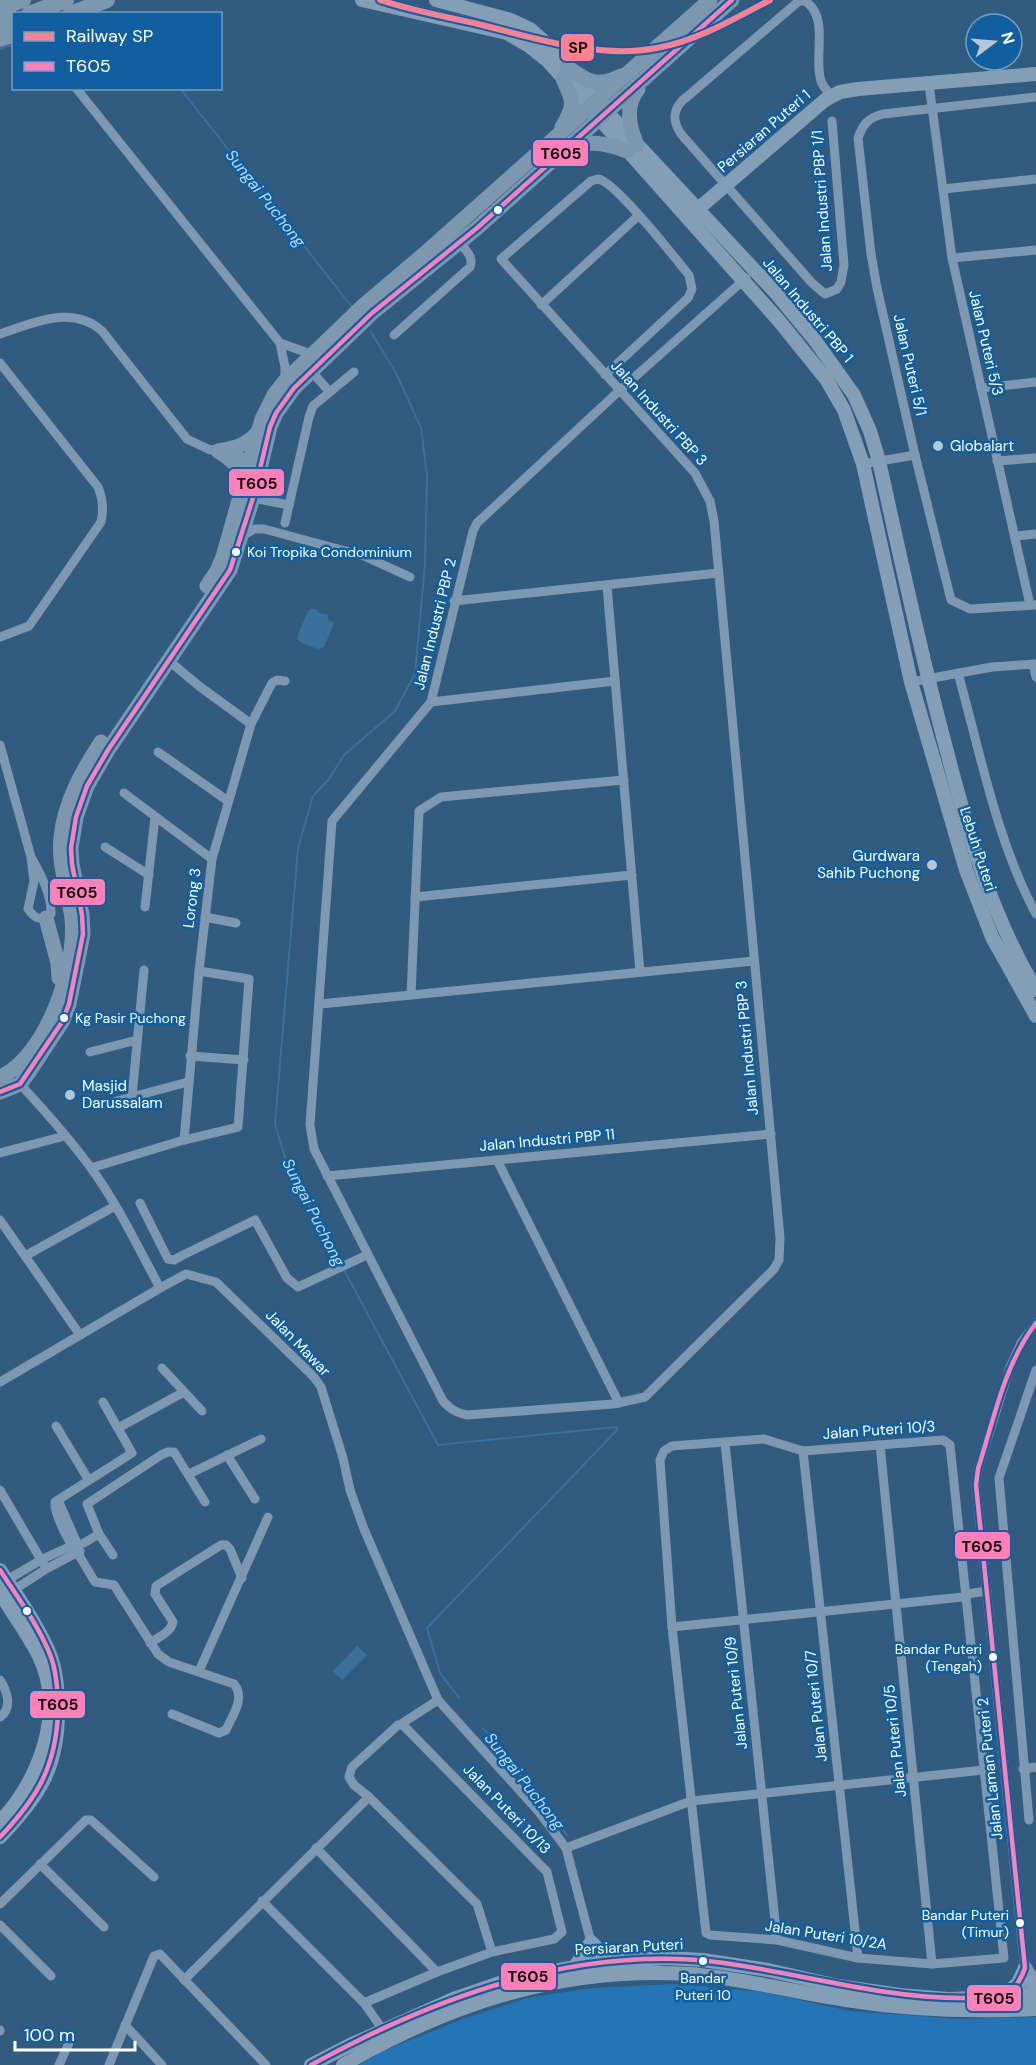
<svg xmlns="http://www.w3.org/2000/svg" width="1036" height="2065" font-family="'DM Sans',sans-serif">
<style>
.green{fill:#2375b5}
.water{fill:#3a709c}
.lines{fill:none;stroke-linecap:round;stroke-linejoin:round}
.stream{stroke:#3a709c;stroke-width:2}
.street{stroke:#7d98b0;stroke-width:9}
.secondary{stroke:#849fb5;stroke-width:14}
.primary{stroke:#7d98ae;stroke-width:15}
.highway{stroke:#7d98ae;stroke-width:16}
.bus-1-casing{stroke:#125f9f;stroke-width:9}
.bus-1{stroke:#ff80b8;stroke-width:4.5}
.rail-1-casing{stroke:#125f9f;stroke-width:10}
.rail-1{stroke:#ff8092;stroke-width:6}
.bus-dot{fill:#fff;stroke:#125f9f;stroke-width:2}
.poi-dot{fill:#b7c6d2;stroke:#125f9f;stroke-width:2}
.labels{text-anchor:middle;stroke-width:5;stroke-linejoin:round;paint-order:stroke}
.bus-label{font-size:14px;fill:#fff;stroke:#125f9f;text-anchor:start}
.street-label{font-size:15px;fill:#fff;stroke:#125f9f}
.poi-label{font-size:15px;fill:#fff;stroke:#125f9f;text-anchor:start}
.water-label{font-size:16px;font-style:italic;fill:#b7ddfb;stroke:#125f9f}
.line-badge{stroke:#125f9f;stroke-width:2}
.pale-badge-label{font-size:16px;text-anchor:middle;font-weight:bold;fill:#111}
</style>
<rect width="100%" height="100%" fill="#325c7f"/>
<!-- green -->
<path class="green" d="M675 1984 763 1992 850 2011 957 2019 1036 2017V2065H359L386 2050 460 2020 527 1998 592 1988Z"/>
<!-- water -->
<g class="water">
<path d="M310 609H316L321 614H327L329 620 334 623 324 647 318 649 302 643 297 639C297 635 308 611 310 609Z"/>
<path d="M357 1646 367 1655 342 1680 333 1671Z"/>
</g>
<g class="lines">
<!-- stream -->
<g class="stream">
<path d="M99 14 106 12 111 14"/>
<path d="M0 49 14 44"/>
<path d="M180 88 352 307"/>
<path d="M340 1263 289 1170 275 1124 298 848 313 796 329 779 344 755 395 711 415 674 425 564 427 475 421 428 396 373 371 332"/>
<path d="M343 1268 438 1445 616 1427 617 1430 427 1628 440 1673 459 1698"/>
<path d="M483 1728 567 1835"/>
</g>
<!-- street -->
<g class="street">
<path d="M929 84 952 258 1030 605"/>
<path d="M76 88 280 343 311 354"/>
<path d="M832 96C827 91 823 87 821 81 813 57 830 17 805 1H799L682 101C672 112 673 122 681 134L812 283 825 294 837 289 841 282 844 265 832 121"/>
<path d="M1036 97 883 114C868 118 863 124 858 138L871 254 877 288 915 455 951 600 970 609 1036 605"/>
<path d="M943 189 1036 179"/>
<path d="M952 258 1036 250"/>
<path d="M541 305 638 216"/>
<path d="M0 334C33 323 72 304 102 331L187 439 208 449 255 460"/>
<path d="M394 335 470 267C474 257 466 251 460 242"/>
<path d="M280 343 285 367V381"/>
<path d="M0 363 98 487C103 499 104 509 101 522L29 626 0 637"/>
<path d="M311 371 329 391"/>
<path d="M605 375 688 298 692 289 689 275C675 258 615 181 598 179L591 181 501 259 695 473 710 501 714 521 780 1238 779 1260 774 1269 645 1397 613 1404 467 1415C456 1413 450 1409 443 1401L314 1149 310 1125 332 821 431 702 473 531 477 523 619 391 746 278"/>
<path d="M981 388 1036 382"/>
<path d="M997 461 1036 458"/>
<path d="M863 464 915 455"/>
<path d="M253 498 289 505"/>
<path d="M285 523 309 417 313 406 354 372"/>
<path d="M1015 536 1036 534"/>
<path d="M241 537 254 529H264L364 556 410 577"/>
<path d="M607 586 640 972"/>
<path d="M454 601 718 573"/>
<path d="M168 660 199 686 251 724"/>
<path d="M1033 664 1036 677"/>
<path d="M958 673C980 752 997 842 1036 914"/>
<path d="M911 682 992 667 1036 664"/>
<path d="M431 702 615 681"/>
<path d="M0 745 31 857 34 881 28 909C35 919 42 922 51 914 52 895 40 873 31 857"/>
<path d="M158 752 228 801"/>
<path d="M124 793 212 859"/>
<path d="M105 847 149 875"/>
<path d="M415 897 632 875"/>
<path d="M145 907 155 817"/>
<path d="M205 917 236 923"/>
<path d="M411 995 419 811 441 797 624 780"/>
<path d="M320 1004 754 961"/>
<path d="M90 1052 137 1040"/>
<path d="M190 1056 244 1060"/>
<path d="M20 1084C45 1111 69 1138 91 1168 118 1205 138 1247 160 1288"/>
<path d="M132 1097 144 970"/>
<path d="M102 1105 188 1082"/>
<path d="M184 1140 199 971 212 859 251 724 272 683 277 680 285 681"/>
<path d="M0 1153 65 1136"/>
<path d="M497 1160 619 1403"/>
<path d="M91 1168 184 1140 238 1127 249 979 199 971"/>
<path d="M327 1176 771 1134"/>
<path d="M140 1203 168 1259 174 1260 183 1255 255 1220 287 1278 298 1287 367 1255"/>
<path d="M0 1220 80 1335"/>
<path d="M25 1256 115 1206"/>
<path d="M162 1368 202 1411"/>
<path d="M0 1382 160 1288 186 1274 216 1282 314 1377 321 1387 343 1458 350 1490 364 1529 438 1700 539 1812 566 1848 592 1946"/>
<path d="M56 1426 88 1479"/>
<path d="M118 1428 184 1392"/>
<path d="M764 1439 803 1451 943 1440 950 1445 1004 1958 932 1964 858 1958 777 1940 710 1935 706 1933 672 1627 660 1460 664 1451 672 1446Z"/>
<path d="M725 1443 777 1940"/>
<path d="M880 1445 932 1964"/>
<path d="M803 1451 858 1958"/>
<path d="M227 1455 255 1499"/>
<path d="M189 1474 261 1439"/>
<path d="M0 1490 44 1565"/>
<path d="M58 1500 77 1543 80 1557C71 1547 54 1515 55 1502L58 1500 132 1453 103 1402"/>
<path d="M84 1543 99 1534"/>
<path d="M113 1555 99 1534 87 1504 161 1455 168 1452H174L205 1502"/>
<path d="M80 1557 95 1582 114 1585 158 1654 169 1662 234 1684C246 1698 232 1716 226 1730L219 1733 172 1714"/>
<path d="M0 1584 41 1560 77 1543"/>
<path d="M9 1593 46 1569 80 1551"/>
<path d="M672 1627 963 1597 967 1594 987 1591"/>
<path d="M150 1643C159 1637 171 1632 173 1622L155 1594 156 1586 221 1545H226L230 1549 242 1578"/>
<path d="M199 1671 268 1517"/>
<path d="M0 1680C7 1691 13 1708 0 1717"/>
<path d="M401 1724 438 1700"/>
<path d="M1023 1769 1036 1767"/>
<path d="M1029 1820 999 1478 1036 1370"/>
<path d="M316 1848 437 1972"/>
<path d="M566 1848 691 1801 984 1770"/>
<path d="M40 1864 104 1927"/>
<path d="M262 1901 364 2003 383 2030"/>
<path d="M0 1904 86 1820H91L154 1877"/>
<path d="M0 1925 51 1976"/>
<path d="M184 1980 369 1797"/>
<path d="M1028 2001 976 1485 978 1469 1010 1367 1021 1343 1036 1323"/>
<path d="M364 2003 437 1972 492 1952 554 1939 562 1932 547 1872 403 1725H398L352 1767 349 1777 354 1785 369 1797 477 1904 492 1952"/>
<path d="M125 2025 162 2065"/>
<path d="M0 2030V2031"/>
<path d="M59 2065 69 2043"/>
<path d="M109 2065 154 1956 160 1954 266 2065"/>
</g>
<!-- secondary -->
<g class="secondary">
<path d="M362 0 507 33 529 46 548 61 780 322 826 379 844 410 863 464 911 682 966 870 992 937 1036 1016"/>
<path d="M436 0 511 20 530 29 548 45 607 112 775 292 814 339 854 395 870 431 879 461C900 556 920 651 945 744 967 830 990 913 1036 990"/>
<path d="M698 209 825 100 840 92 858 89 1036 74"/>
<path d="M0 1570C16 1594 41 1630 51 1657 57 1674 58 1689 58 1707 59 1766 40 1796 0 1837"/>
<path d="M0 1593C13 1614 28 1634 39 1656 66 1712 39 1780 0 1822"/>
<path d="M576 1965 591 1942 601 1952 615 1962"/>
<path d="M1025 1968 1036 1986"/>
<path d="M1003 1996 1018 1983 1025 1968"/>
<path d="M311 2065 350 2045 456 1998 511 1979 597 1963 665 1958 703 1960 768 1970 838 1986 900 1995 948 1999 1036 1996"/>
<path d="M343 2065C451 2003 563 1966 689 1974 742 1978 793 1992 846 2000 909 2010 972 2012 1036 2009"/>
</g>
<!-- primary -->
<g class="primary">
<path d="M567 67C588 82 596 88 621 76"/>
<path d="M562 127C575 105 574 102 563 79"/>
<path d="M637 145C629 127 625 105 638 89"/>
<path d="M569 148C590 140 606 143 627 151"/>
<path d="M218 451C232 460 242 467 241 485"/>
<path d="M218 451C234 448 246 446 257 433"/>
<path d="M207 586 217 571 223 557 262 419 274 395 285 381 364 305 423 255 710 0"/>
<path d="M46 918 58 963 59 978"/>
<path d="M0 1077C46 1057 77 966 72 919 69 892 58 866 61 838 64 803 82 771 101 742"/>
<path d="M0 1092 20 1084 29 1072 62 1022 69 1004 83 934 82 915 72 864 71 848 76 817 87 786 108 750 230 570 253 498 270 427 276 413 294 388 372 313 477 228 732 0"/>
</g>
<!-- highway -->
<g class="highway">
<path d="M0 8 23 0"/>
<path d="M29 14 66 0"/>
<path d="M70 14 107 0"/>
<path d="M0 24 14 19"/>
<path d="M0 39 14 34"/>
</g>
<!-- bus-1 casing -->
<g class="bus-1-casing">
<g id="bus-1">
<path d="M0 1092 20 1084 62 1022 69 1004 83 934 82 915 72 864 71 848 76 817 87 786 108 750 230 570 253 498 270 427 276 413 294 388 372 313 477 228 732 0"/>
<path d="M0 1570C18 1598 39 1626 51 1657 57 1674 58 1693 58 1712 56 1767 37 1798 0 1837"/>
<path d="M311 2065C435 1997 580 1943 724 1963 804 1974 881 1998 962 1998 975 1998 991 2000 1003 1996 1015 1991 1021 1979 1025 1968L976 1485 978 1469C994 1419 1004 1365 1036 1323"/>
</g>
</g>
<!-- bus-1 -->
<use href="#bus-1" class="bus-1"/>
<!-- rail-1 casing -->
<g class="rail-1-casing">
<path id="rail-1" d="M380 0C413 11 448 17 482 25 539 39 598 59 657 48 697 41 734 19 770 0"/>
</g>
<!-- rail-1 -->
<use href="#rail-1" class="rail-1"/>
</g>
<!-- markers -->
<g class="bus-dot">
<circle cx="498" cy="210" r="5"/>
<circle cx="236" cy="552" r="5"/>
<circle cx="64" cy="1018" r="5"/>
<circle cx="27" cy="1611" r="5"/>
<circle cx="993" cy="1657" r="5"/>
<circle cx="1020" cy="1923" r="5"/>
<circle cx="703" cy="1961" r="5"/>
</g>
<g class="poi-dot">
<circle cx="938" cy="446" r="6"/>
<circle cx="932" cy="865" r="6"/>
<circle cx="70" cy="1095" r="6"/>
</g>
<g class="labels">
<!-- bus labels -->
<g class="bus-label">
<text x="247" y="557">Koi Tropika Condominium</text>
<text x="75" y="1023">Kg Pasir Puchong</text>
<text x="982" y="1654" text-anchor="end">Bandar Puteri<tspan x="982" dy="17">(Tengah)</tspan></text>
<text x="1009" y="1920" text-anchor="end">Bandar Puteri<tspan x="1009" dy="17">(Timur)</tspan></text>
<text x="703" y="1983" text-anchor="middle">Bandar<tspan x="703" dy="17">Puteri 10</tspan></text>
</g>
<!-- street labels -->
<g class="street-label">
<text transform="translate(764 131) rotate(-41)" y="5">Persiaran Puteri 1</text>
<text transform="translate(822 201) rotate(-94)" y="5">Jalan Industri PBP 1/1</text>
<text transform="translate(808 310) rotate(50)" y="5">Jalan Industri PBP 1</text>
<text transform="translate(986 343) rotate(77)" y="5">Jalan Puteri 5/3</text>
<text transform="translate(910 365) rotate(77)" y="5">Jalan Puteri 5/1</text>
<text transform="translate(659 413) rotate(48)" y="5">Jalan Industri PBP 3</text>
<text transform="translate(435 624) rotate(-76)" y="5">Jalan Industri PBP 2</text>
<text transform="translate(978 849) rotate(72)" y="5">Lebuh Puteri</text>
<text transform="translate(192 898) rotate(-83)" y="5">Lorong 3</text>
<text transform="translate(747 1048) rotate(-95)" y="5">Jalan Industri PBP 3</text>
<text transform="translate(547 1140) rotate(-5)" y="5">Jalan Industri PBP 11</text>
<text transform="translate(298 1343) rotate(46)" y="5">Jalan Mawar</text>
<text transform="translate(879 1430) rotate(-4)" y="5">Jalan Puteri 10/3</text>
<text transform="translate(736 1693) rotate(-96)" y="5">Jalan Puteri 10/9</text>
<text transform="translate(816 1706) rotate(-96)" y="5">Jalan Puteri 10/7</text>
<text transform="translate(895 1741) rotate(-96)" y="5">Jalan Puteri 10/5</text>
<text transform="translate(990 1769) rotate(-96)" y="5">Jalan Laman Puteri 2</text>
<text transform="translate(507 1809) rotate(46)" y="5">Jalan Puteri 10/13</text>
<text transform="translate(826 1935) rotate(9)" y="5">Jalan Puteri 10/2A</text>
<text transform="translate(629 1947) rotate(-3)" y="5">Persiaran Puteri</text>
</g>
<!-- poi labels -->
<g class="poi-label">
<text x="950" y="451">Globalart</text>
<text x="920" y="861" text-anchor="end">Gurdwara<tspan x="920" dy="17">Sahib Puchong</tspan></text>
<text x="82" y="1091">Masjid<tspan x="82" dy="17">Darussalam</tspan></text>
</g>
<!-- water labels -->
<g class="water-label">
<text transform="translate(266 198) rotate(52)" y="6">Sungai Puchong</text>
<text transform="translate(314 1212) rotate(63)" y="6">Sungai Puchong</text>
<text transform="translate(525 1781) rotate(52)" y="6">Sungai Puchong</text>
</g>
</g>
<g class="line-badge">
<rect x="560" y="33" width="35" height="29" rx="6" fill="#ff8092"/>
<rect x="532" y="139" width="57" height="28" rx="6" fill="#ff80b8"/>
<rect x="228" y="468" width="57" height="29" rx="6" fill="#ff80b8"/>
<rect x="49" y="878" width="57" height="28" rx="6" fill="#ff80b8"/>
<rect x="954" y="1531" width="57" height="29" rx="6" fill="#ff80b8"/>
<rect x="29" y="1690" width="57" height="29" rx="6" fill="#ff80b8"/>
<rect x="500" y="1962" width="57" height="29" rx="6" fill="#ff80b8"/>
<rect x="966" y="1984" width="56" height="28" rx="6" fill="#ff80b8"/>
</g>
<g class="pale-badge-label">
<text x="578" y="53">SP</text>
<text x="561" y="159">T605</text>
<text x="257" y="489">T605</text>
<text x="77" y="898">T605</text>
<text x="982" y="1552">T605</text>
<text x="58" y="1710">T605</text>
<text x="528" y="1982">T605</text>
<text x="994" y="2004">T605</text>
</g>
<!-- legend -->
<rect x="12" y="12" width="210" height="78" fill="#125f9f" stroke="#719fc5" stroke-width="1.5"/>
<rect x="24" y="32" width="30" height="9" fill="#ff8092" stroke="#719fc5" stroke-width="1.5"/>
<text x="66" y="42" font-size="18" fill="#ffffff">Railway SP</text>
<rect x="24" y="62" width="30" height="9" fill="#ff80b8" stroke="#719fc5" stroke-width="1.5"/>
<text x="66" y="72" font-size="18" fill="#ffffff">T605</text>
<!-- north arrow -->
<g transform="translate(994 42) rotate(74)"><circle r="28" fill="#125f9f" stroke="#719fc5" stroke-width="1.5"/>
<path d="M0-4.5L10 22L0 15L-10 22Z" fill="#b7c6d2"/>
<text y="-9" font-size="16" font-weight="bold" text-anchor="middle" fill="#ffffff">N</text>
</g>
<!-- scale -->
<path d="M15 2041v9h120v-9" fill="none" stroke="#ffffff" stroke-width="3"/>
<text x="24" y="2041" font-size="18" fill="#ffffff" stroke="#125f9f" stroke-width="4.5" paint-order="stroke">100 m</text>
</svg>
